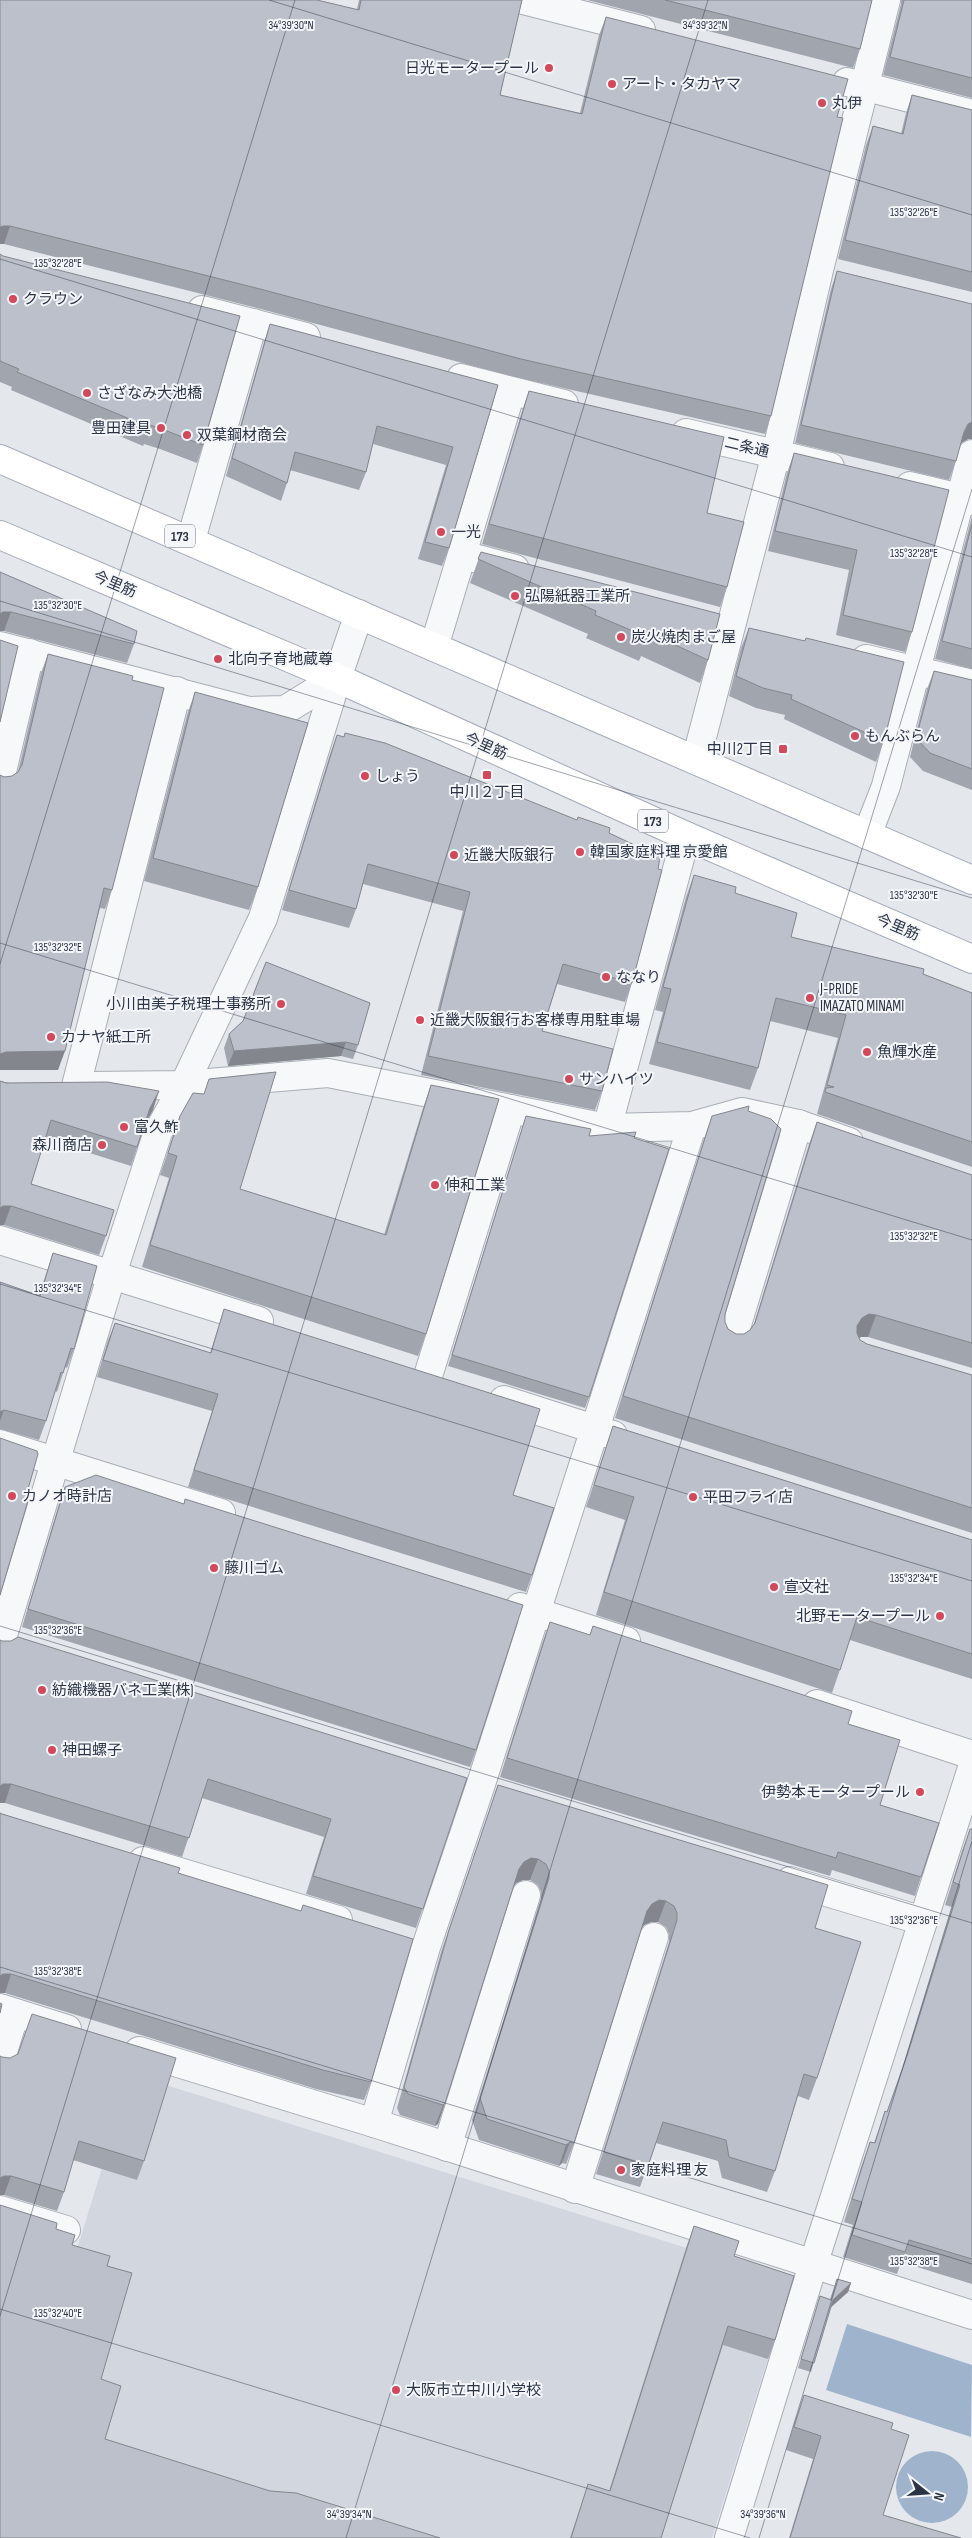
<svg xmlns="http://www.w3.org/2000/svg" width="972" height="2538" font-family="'Sofia Sans Condensed','Noto Sans JP',sans-serif">
<style>
.built{fill:#d2d6de}
.water{fill:#9fb4cc}
.lines{fill:none;stroke-linecap:round;stroke-linejoin:round}
.street-casing{stroke:#a9aeb7;stroke-width:30}
.primary-casing{stroke:#a3abb8;stroke-width:30}
.street{stroke:#f7f8fa;stroke-width:28}
.primary{stroke:#fff;stroke-width:28}
.wall{fill:#a1a5ae}
.shaded-wall{fill:#83868d}
.building{fill:#bbc0ca;stroke:#83868d}
.ticks{fill:none;stroke:#2b3445;stroke-width:1;stroke-opacity:0.45}
.poi-dot{fill:#d1495b;stroke:#f4f6f9;stroke-width:2}
.labels{text-anchor:middle;stroke-width:4;stroke-linejoin:round;paint-order:stroke}
.shield{fill:#f4f6f9;stroke:#676e7b;stroke-width:1}
.shield-label{font-size:14px;font-weight:bold;fill:#2b3445}
.poi-label{font-size:15px;fill:#2b3445;stroke:#f4f6f9;text-anchor:start}
.street-label{font-size:15px;fill:#2b3445;stroke:#f4f6f9}
.ticks-label{font-size:12px;text-anchor:middle;fill:#2b3445;stroke:#f4f6f9;stroke-width:4;stroke-linejoin:round;paint-order:stroke}
</style>
<rect width="100%" height="100%" fill="#e4e7ec"/>
<!-- built -->
<path class="built" d="M131 2074 792 2281 712 2538H49L0 2499Z"/>
<!-- water -->
<g class="water">
<path d="M847 2324 972 2365 971 2437 826 2390Z"/>
<circle cx="932" cy="2487" r="36"/>
</g>
<g class="lines">
<!-- street casing -->
<g class="street-casing">
<g id="street">
<path d="M523 0 641 30"/>
<path d="M847 82 972 114"/>
<path d="M202 310 306 337"/>
<path d="M461 378 564 404"/>
<path d="M686 433 830 467"/>
<path d="M910 486 972 501"/>
<path d="M191 540 253 323"/>
<path d="M463 555 515 569"/>
<path d="M0 646 249 711 285 710 337 678"/>
<path d="M434 647 511 392"/>
<path d="M866 659 972 684"/>
<path d="M696 760 776 454 819 270 886 0"/>
<path d="M0 780 30 653"/>
<path d="M867 835 886 786 972 454"/>
<path d="M76 1086 177 691"/>
<path d="M91 1086 184 1085 328 1073 607 1128 692 1126 742 1112 798 1124 849 1142"/>
<path d="M607 1128 686 836"/>
<path d="M0 1240 259 1321"/>
<path d="M732 1341 798 1124"/>
<path d="M428 1376 511 1109"/>
<path d="M504 1400 613 1435"/>
<path d="M0 1444 221 1513"/>
<path d="M520 1607 626 1641"/>
<path d="M0 1645 112 1274 158 1132 184 1085 263 918 337 678 359 614"/>
<path d="M817 1704 972 1755"/>
<path d="M143 1861 338 1920"/>
<path d="M790 1881 923 1921"/>
<path d="M0 2008 67 2029"/>
<path d="M139 2051 374 2123 972 2315"/>
<path d="M0 2061 15 2013"/>
<path d="M374 2123 426 1947 480 1787 692 1126"/>
<path d="M447 2147 526 1895"/>
<path d="M575 2189 654 1937"/>
<path d="M0 2210 66 2230"/>
<path d="M729 2538 813 2265 972 1768"/>
</g>
</g>
<!-- primary casing -->
<g class="primary-casing">
<g id="primary">
<path d="M0 459 972 880"/>
<path d="M0 535 337 678 686 836 972 959"/>
</g>
</g>
<!-- street -->
<use href="#street" class="street"/>
<!-- primary -->
<use href="#primary" class="primary"/>
</g>
<!-- wall -->
<g class="wall">
<path d="M0 0 357 9 359 0H522L500 95 580 113 599 35 606 17 837 117 771 416 765 434 515 377 257 308 4 244Z"/>
<path d="M587 0H872L860 49 853 68Z"/>
<path d="M901 0H972V98L883 75 901 4Z"/>
<path d="M912 95 972 110V292L838 259 866 145 873 126 901 134 906 113Z"/>
<path d="M0 254 203 445 197 463 160 449 144 444 143 446 11 390 12 387 0 382Z"/>
<path d="M837 271 968 439 961 443 960 444 956 461 949 480 795 443 831 289Z"/>
<path d="M270 324 498 385 449 548 442 566 418 559 446 465 373 444 366 472 359 490 290 470 287 483 281 501 226 476 264 342Z"/>
<path d="M529 391 707 513 727 587 720 607 482 544 522 411Z"/>
<path d="M794 453 912 632 905 652 836 635 849 570 768 551 787 473Z"/>
<path d="M972 516V669L935 659Z"/>
<path d="M481 552 708 660 700 683 641 656 639 661 586 638 588 634 470 583Z"/>
<path d="M0 572 134 644 127 663 4 631H0Z"/>
<path d="M749 628 884 741 876 762 784 719 785 715 756 708 729 696 741 648Z"/>
<path d="M48 654 132 680 112 890 105 909 100 908 58 1070H0V775L4 777 12 776 18 772 41 673Z"/>
<path d="M934 671 972 680V790L923 771 910 757 927 689Z"/>
<path d="M195 692 258 887 249 910 144 881 187 715Z"/>
<path d="M337 735 609 833 632 983 625 1002 557 984 542 1031 602 1091 595 1110 421 1075 463 911 363 884 356 909 349 928 282 910 330 754Z"/>
<path d="M694 875 735 893 791 937 923 974 972 993V1167L817 1114 838 1038 770 1021 758 1068 750 1090 649 1064 663 1012 655 1010 686 897Z"/>
<path d="M266 962 358 1045 353 1059 341 1056 228 1066 224 1048 229 1034 243 1021Z"/>
<path d="M0 1081 153 1110 145 1124 131 1166 45 1139 31 1184 106 1236 99 1255 4 1225H0Z"/>
<path d="M431 1085 426 1334 418 1356 142 1267 169 1178 160 1175 180 1116 240 1189 384 1235 423 1108Z"/>
<path d="M748 1111 725 1314V1322L728 1329 736 1334H744L750 1330 753 1327 809 1144 817 1122 972 1175V1368L868 1337H861L859 1338 860 1340 867 1344 972 1375V1533L615 1418 704 1139 712 1116Z"/>
<path d="M526 1116 589 1136 634 1138 589 1397 585 1408 448 1366Z"/>
<path d="M53 1253 74 1349 67 1368 65 1367 57 1392 55 1391 46 1421 39 1440 0 1429V1282L39 1295Z"/>
<path d="M224 1309 513 1495 532 1575 526 1592 188 1487 212 1411 97 1377 108 1340 115 1323 210 1353Z"/>
<path d="M613 1426 972 1540V1679L850 1640 832 1693 596 1615 625 1520 586 1507Z"/>
<path d="M65 1487 476 1750 470 1767 22 1627 59 1504Z"/>
<path d="M550 1622 590 1635 593 1626 848 1724 880 1805 921 1877 915 1896 832 1870 830 1876 500 1777 543 1641Z"/>
<path d="M2 1641 467 1778 416 1928 306 1894 324 1837 202 1798 182 1857 5 1803Z"/>
<path d="M498 1785 815 1928 817 2078 809 2100 798 2096 775 2171 767 2192 722 2178 718 2161 656 2143 640 2187 596 2174 669 1942V1934L666 1927 658 1922H651L644 1925 641 1929 574 2143 566 2164 562 2163 559 2166 479 2140 472 2120 541 1900V1892L538 1885 530 1880H523L516 1883 513 1887 445 2103 438 2124 435 2126 400 2115 397 2108 441 1952Z"/>
<path d="M0 1813 178 1873 371 2082 364 2100 316 2089 5 1993H0Z"/>
<path d="M970 1829H972V2284L901 2262 897 2274 843 2257 853 2225 844 2222 862 2164 870 2142 874 2143 885 2111 887 2112 899 2079 952 1907 945 1905 962 1851Z"/>
<path d="M0 2056 144 2161 137 2180 73 2160 64 2192 57 2211 4 2195H0Z"/>
<path d="M694 2226 734 2256 775 2340 768 2359 723 2345 661 2538H570L588 2484 609 2491 687 2245Z"/>
<path d="M837 2279 851 2283 848 2292 830 2308 811 2372 798 2368 820 2296 830 2299Z"/>
<path d="M804 2395 891 2429 883 2515 961 2538H789L813 2459 786 2450 796 2418Z"/>
</g>
<!-- shaded-wall -->
<g class="shaded-wall">
<path d="M3 226H10L4 244H0V227Z"/>
<path d="M972 422V439H968L961 443 957 450 964 432 968 424Z"/>
<path d="M3 612H11L4 631H0V614Z"/>
<path d="M346 1042 341 1056 228 1066 234 1051Z"/>
<path d="M65 1051 58 1070H0V1054L6 1052Z"/>
<path d="M159 1091 153 1110 143 1127 150 1108Z"/>
<path d="M3 1206H11L4 1225H0V1208Z"/>
<path d="M869 1314 876 1315 868 1337H861L854 1340 857 1326 862 1318Z"/>
<path d="M4 1410 0 1421V1412Z"/>
<path d="M3 1784H11L5 1803H0V1786Z"/>
<path d="M531 1858 538 1859 530 1880H523L516 1883 511 1890 519 1869 524 1862Z"/>
<path d="M659 1900 666 1901 658 1922H651L644 1925 639 1932 647 1911 652 1904Z"/>
<path d="M3 1974H11L5 1993H0V1976Z"/>
<path d="M445 2103 438 2124 435 2126 443 2105Z"/>
<path d="M570 2142 562 2163 559 2166 566 2145Z"/>
<path d="M4 2176H11L4 2195H0V2178Z"/>
<path d="M851 2283 848 2292 829 2309 833 2300Z"/>
</g>
<!-- building -->
<g class="building">
<path d="M0 0H317L359 10 361 0H522L500 95 582 114 606 17 848 79 837 117 843 118 771 416 521 359 264 290 10 226H3L0 227Z"/>
<path d="M665 0H872L860 49Z"/>
<path d="M904 0H972V78L890 57Z"/>
<path d="M912 95 972 110V272L845 240 873 126 903 134Z"/>
<path d="M0 254 3 256 240 316 203 445 167 431 150 425 149 427 17 372 19 369 0 361Z"/>
<path d="M837 271 972 304V422L968 424 964 432 956 461 801 425Z"/>
<path d="M270 324 498 385 449 548 425 542 453 447 377 426 366 472 295 452 287 483 232 458Z"/>
<path d="M529 391 724 437 707 513 744 522 727 587 489 524Z"/>
<path d="M794 453 949 490 912 632 843 615 857 550 775 531Z"/>
<path d="M972 524V649L942 641Z"/>
<path d="M481 552 720 614 708 660 649 633 647 637 595 615 596 611 478 559Z"/>
<path d="M0 572 137 631 134 644 11 612H3L0 614Z"/>
<path d="M749 628 805 641 806 638 904 662 884 741 791 699 792 695 763 688 736 676Z"/>
<path d="M0 640 18 646 0 722Z"/>
<path d="M48 654 133 676 132 680 164 688 112 890 104 888 65 1051 6 1052 0 1054V775L4 777 12 776 18 772 22 765Z"/>
<path d="M934 671 972 680V769L930 753 916 738Z"/>
<path d="M195 692 308 723 258 887 153 858Z"/>
<path d="M345 733 385 743 577 820 578 817 610 828 609 833 660 857 658 869 662 870 632 983 563 964 542 1031 613 1049 602 1091 428 1056 470 892 368 864 356 909 289 890 337 735 344 737Z"/>
<path d="M694 875 736 887 735 893 797 913 791 937 924 969 923 974 972 993V1142L825 1092 826 1088 834 1087 827 1085 846 1015 776 998 758 1068 657 1042 671 989 663 987Z"/>
<path d="M266 962 370 1003 358 1045 346 1042 234 1051 229 1034 243 1021Z"/>
<path d="M276 1072 240 1189 386 1235 431 1085 499 1099 426 1334 150 1245 177 1156 168 1153 180 1116 193 1093 204 1094 209 1079Z"/>
<path d="M0 1081 6 1083 107 1082 159 1091 150 1108 137 1147 51 1120 31 1184 114 1210 106 1236 11 1206H3L0 1208Z"/>
<path d="M749 1106 748 1111 771 1119 781 1129 725 1314V1322L728 1329 736 1334H744L750 1330 755 1323 817 1122 972 1175V1343L876 1315 869 1314 862 1318 857 1326V1333L860 1340 867 1344 972 1375V1508L623 1396 712 1116Z"/>
<path d="M526 1116 591 1129 589 1136 636 1132 634 1138 669 1149 589 1397 452 1355Z"/>
<path d="M53 1253 97 1266 74 1349 71 1348 63 1373 61 1372 46 1421 4 1410 0 1412V1282L40 1296Z"/>
<path d="M224 1309 540 1409 513 1495 554 1508 532 1575 194 1470 218 1394 103 1360 115 1323 211 1353Z"/>
<path d="M613 1426 972 1540V1654L857 1617 840 1670 604 1592 634 1497 594 1485Z"/>
<path d="M0 1438 37 1451 38 1454 24 1503 28 1501 0 1595Z"/>
<path d="M96 1475 184 1504 185 1499 523 1605 476 1750 28 1609 65 1487Z"/>
<path d="M550 1622 590 1635 593 1626 852 1711 848 1724 900 1740 880 1805 939 1823 921 1877 838 1852 836 1858 507 1758Z"/>
<path d="M18 1637 467 1778 423 1909 313 1876 331 1819 208 1779 189 1838 11 1784H3L0 1786V1640L2 1641H11Z"/>
<path d="M498 1785 828 1885 815 1928 861 1942 817 2078 804 2074 775 2171 729 2157 726 2140 663 2122 648 2166 604 2152 677 1920V1913L674 1906 666 1901 659 1900 652 1904 647 1911 574 2143 570 2142 566 2145 487 2119 480 2098 549 1878V1871L546 1864 538 1859 531 1858 524 1862 519 1869 445 2103 443 2105 408 2094 404 2087 449 1930Z"/>
<path d="M0 1813 2 1814 180 1868 178 1873 301 1911 303 1905 413 1939 371 2082 323 2070 11 1974H3L0 1976Z"/>
<path d="M970 1829H972V2259L909 2240 905 2252 852 2235 862 2202 852 2199 870 2142 875 2143 885 2111 887 2112 907 2056 960 1885 953 1882Z"/>
<path d="M0 2003 2 2004 0 2013Z"/>
<path d="M32 2014 176 2058 144 2161 79 2141 64 2192 11 2176H4L0 2178V2056L2 2057 10 2058 18 2054Z"/>
<path d="M0 2205 57 2223 56 2229 75 2235 72 2245 110 2256 107 2266 132 2273 101 2379 121 2386 105 2439 270 2491 296 2493 440 2538H0Z"/>
<path d="M694 2226 739 2241 734 2256 794 2276 775 2340 728 2326 661 2538H571L588 2484 610 2491Z"/>
<path d="M837 2279 851 2283 833 2300 814 2363 801 2359 820 2296 831 2300Z"/>
<path d="M804 2395 893 2423 891 2429 909 2435 883 2515 961 2538H790L821 2436 794 2427Z"/>
</g>
<!-- ticks -->
<path class="ticks" d="M269 0 972 215M0 259 972 557M0 601 972 898M0 943 972 1240M0 964 295 0M0 1284 972 1581M0 1626 972 1923M0 1967 972 2264M0 2309 750 2538M0 2316 708 0M346 2538 972 489M759 2538 972 1841"/>
<!-- markers -->
<g class="poi-dot">
<circle cx="549" cy="68" r="5"/>
<circle cx="612" cy="84" r="5"/>
<circle cx="822" cy="103" r="5"/>
<circle cx="13" cy="299" r="5"/>
<circle cx="87" cy="393" r="5"/>
<circle cx="161" cy="428" r="5"/>
<circle cx="187" cy="435" r="5"/>
<circle cx="441" cy="532" r="5"/>
<circle cx="515" cy="596" r="5"/>
<circle cx="621" cy="637" r="5"/>
<circle cx="218" cy="659" r="5"/>
<circle cx="855" cy="736" r="5"/>
<rect x="778" y="744" width="10" height="10" rx="2.5"/>
<rect x="482" y="770" width="10" height="10" rx="2.5"/>
<circle cx="365" cy="776" r="5"/>
<circle cx="580" cy="852" r="5"/>
<circle cx="454" cy="855" r="5"/>
<circle cx="606" cy="977" r="5"/>
<circle cx="810" cy="998" r="5"/>
<circle cx="281" cy="1004" r="5"/>
<circle cx="420" cy="1020" r="5"/>
<circle cx="51" cy="1037" r="5"/>
<circle cx="867" cy="1052" r="5"/>
<circle cx="569" cy="1079" r="5"/>
<circle cx="124" cy="1127" r="5"/>
<circle cx="102" cy="1145" r="5"/>
<circle cx="435" cy="1185" r="5"/>
<circle cx="12" cy="1496" r="5"/>
<circle cx="693" cy="1497" r="5"/>
<circle cx="214" cy="1568" r="5"/>
<circle cx="774" cy="1587" r="5"/>
<circle cx="940" cy="1616" r="5"/>
<circle cx="42" cy="1690" r="5"/>
<circle cx="52" cy="1750" r="5"/>
<circle cx="920" cy="1792" r="5"/>
<circle cx="621" cy="2170" r="5"/>
<circle cx="396" cy="2390" r="5"/>
</g>
<g class="labels">
<!-- shield labels -->
<g class="shield">
<rect x="165" y="524.5" width="30" height="23" rx="4"/>
<rect x="638" y="809.5" width="30" height="23" rx="4"/>
</g>
<g class="shield-label">
<text x="180" y="541">173</text>
<text x="653" y="826">173</text>
</g>
<!-- poi labels -->
<g class="poi-label">
<text x="539" y="73" text-anchor="end">日光モータープール</text>
<text x="622" y="89">アート・タカヤマ</text>
<text x="832" y="108">丸伊</text>
<text x="23" y="304">クラウン</text>
<text x="97" y="398">さざなみ大池橋</text>
<text x="151" y="433" text-anchor="end">豊田建具</text>
<text x="197" y="440">双葉鋼材商会</text>
<text x="451" y="537">一光</text>
<text x="525" y="601">弘陽紙器工業所</text>
<text x="631" y="642">炭火焼肉まご屋</text>
<text x="228" y="664">北向子育地蔵尊</text>
<text x="865" y="741">もんぶらん</text>
<text x="773" y="754" text-anchor="end">中川2丁目</text>
<text x="375" y="781">しょう</text>
<text x="487" y="797" text-anchor="middle">中川２丁目</text>
<text x="590" y="857">韓国家庭料理 京愛館</text>
<text x="464" y="860">近畿大阪銀行</text>
<text x="616" y="982">ななり</text>
<text x="820" y="994">J-PRIDE<tspan x="820" dy="17">IMAZATO MINAMI</tspan></text>
<text x="271" y="1009" text-anchor="end">小川由美子税理士事務所</text>
<text x="430" y="1025">近畿大阪銀行お客様専用駐車場</text>
<text x="61" y="1042">カナヤ紙工所</text>
<text x="877" y="1057">魚輝水産</text>
<text x="579" y="1084">サンハイツ</text>
<text x="134" y="1132">富久鮓</text>
<text x="92" y="1150" text-anchor="end">森川商店</text>
<text x="445" y="1190">伸和工業</text>
<text x="22" y="1501">カノオ時計店</text>
<text x="703" y="1502">平田フライ店</text>
<text x="224" y="1573">藤川ゴム</text>
<text x="784" y="1592">宣文社</text>
<text x="930" y="1621" text-anchor="end">北野モータープール</text>
<text x="52" y="1695">紡織機器バネ工業(株)</text>
<text x="62" y="1755">神田螺子</text>
<text x="910" y="1797" text-anchor="end">伊勢本モータープール</text>
<text x="631" y="2175">家庭料理 友</text>
<text x="406" y="2395">大阪市立中川小学校</text>
</g>
<!-- street labels -->
<g class="street-label">
<text transform="translate(747 447) rotate(13)" y="5">二条通</text>
<text transform="translate(115 584) rotate(23)" y="5">今里筋</text>
<text transform="translate(486 746) rotate(24)" y="5">今里筋</text>
<text transform="translate(898 927) rotate(23)" y="5">今里筋</text>
</g>
</g>
<g class="ticks-label">
<text x="291" y="29">34°39'30"N</text>
<text x="705" y="29">34°39'32"N</text>
<text x="914" y="216">135°32'26"E</text>
<text x="58" y="267">135°32'28"E</text>
<text x="914" y="557">135°32'28"E</text>
<text x="58" y="609">135°32'30"E</text>
<text x="914" y="899">135°32'30"E</text>
<text x="58" y="951">135°32'32"E</text>
<text x="914" y="1240">135°32'32"E</text>
<text x="58" y="1292">135°32'34"E</text>
<text x="914" y="1582">135°32'34"E</text>
<text x="58" y="1634">135°32'36"E</text>
<text x="914" y="1924">135°32'36"E</text>
<text x="58" y="1975">135°32'38"E</text>
<text x="914" y="2265">135°32'38"E</text>
<text x="58" y="2317">135°32'40"E</text>
<text x="349" y="2518">34°39'34"N</text>
<text x="763" y="2518">34°39'36"N</text>
</g>
<!-- north arrow -->
<g transform="translate(927 2493) rotate(107)" stroke="#f4f6f9" stroke-width="4" paint-order="stroke">
<path d="M0-4L9 19L0 12L-9 19Z" fill="#2b3445"/>
<text y="-8" font-size="14" font-weight="bold" text-anchor="middle" fill="#2b3445">N</text>
</g>
</svg>
